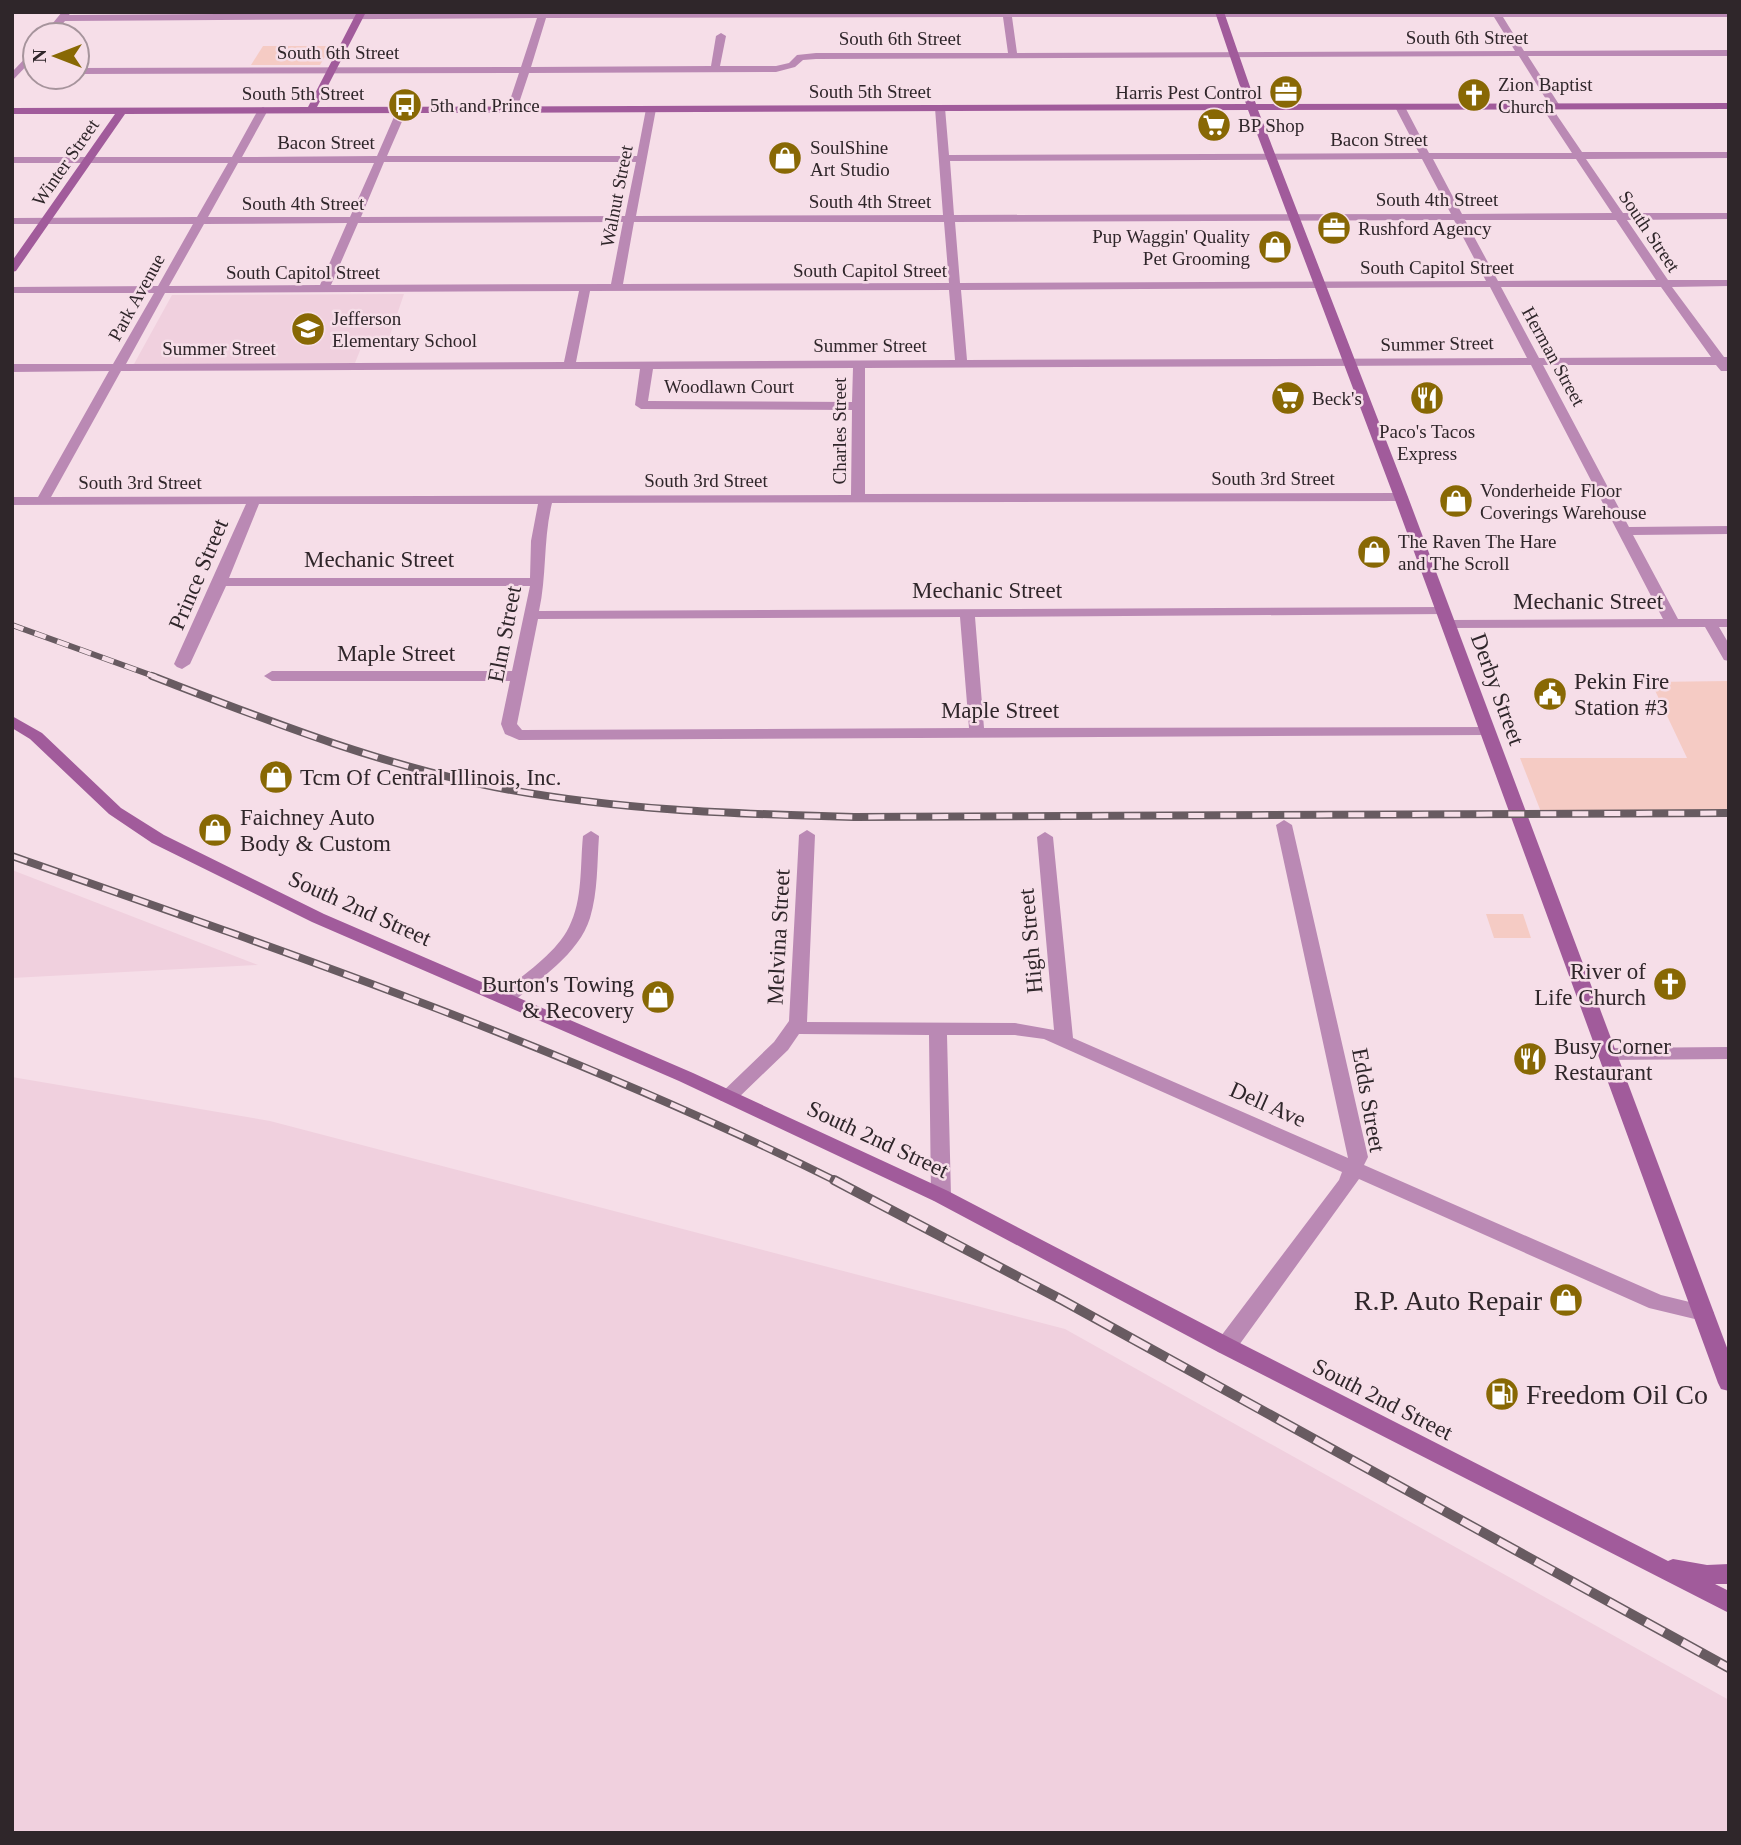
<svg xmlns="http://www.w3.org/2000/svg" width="1741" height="1845" font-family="'Times New Roman',serif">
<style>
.built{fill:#f0d0de}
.green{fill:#f5cbc4}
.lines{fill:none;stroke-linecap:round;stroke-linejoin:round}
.street{fill:#ba89b4;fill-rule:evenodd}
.secondary{fill:#a15b9b;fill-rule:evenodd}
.rail-far2-casing{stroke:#685b61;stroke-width:6}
.rail-far1-casing{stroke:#685b61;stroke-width:8}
.rail-casing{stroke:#685b61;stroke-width:10}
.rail-far2{stroke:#f6dee8;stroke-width:4.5;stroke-dasharray:12;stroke-linecap:butt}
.rail-far1{stroke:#f6dee8;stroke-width:5;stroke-dasharray:16;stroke-linecap:butt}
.rail{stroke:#f6dee8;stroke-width:7;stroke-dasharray:21;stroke-linecap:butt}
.labels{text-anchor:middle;stroke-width:5;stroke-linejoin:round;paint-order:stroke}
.far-street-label{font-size:19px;fill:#2f262a;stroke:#f6dee8}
.far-poi-label{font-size:19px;fill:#2f262a;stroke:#f6dee8;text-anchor:start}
.street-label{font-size:23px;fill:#2f262a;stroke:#f6dee8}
.poi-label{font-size:23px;fill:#2f262a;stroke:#f6dee8;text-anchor:start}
.near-poi-label{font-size:28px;fill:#2f262a;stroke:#f6dee8;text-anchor:end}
</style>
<rect width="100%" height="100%" fill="#f6dee8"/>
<!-- built -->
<g class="built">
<path d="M404 294 389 338H365L355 363 134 364 172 295Z"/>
<path d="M12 870 258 965 12 978Z"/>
<path d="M12 1077 270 1121 1065 1329 1729 1700V1833H12Z"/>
</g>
<!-- green -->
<g class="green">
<path d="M263 46H331L320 65H251Z"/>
<path d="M1729 681V811L1541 812 1520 758H1687L1651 682Z"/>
<path d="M1486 914H1523L1531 938H1494Z"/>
</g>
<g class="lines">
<!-- street -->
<g class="street">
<path d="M62 12H71L69 15 539 12H1729V17H1503L1524 51 1729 50V56H1528L1560 106 1552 108 1582 152H1729V158L1586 159 1623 213H1729V219L1627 220 1668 280H1729V286L1672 287 1724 357H1729V371H1721L1716 365H1543L1629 527 1729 526V534L1633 535 1678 619H1729V627H1719L1729 644V661L1724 660 1705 627 1448 628 1441 624 1448 620 1663 619 1531 365 865 368V494L1401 493 1408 497 1401 501 552 503C543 540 547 575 539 611L1443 607 1450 611 1448 614 975 617 984 728 1493 727 1495 730 1493 733 1487 735 519 740 505 734 501 724 510 681H272L264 676 272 671H512L530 586H226L190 664 182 669 177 667 174 664 246 504 12 505V497H38L109 371 12 372V364H113L154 293H12V287L158 286 193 224H12V218L197 217 228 163H12V157H232L258 110 263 107 268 110 242 157 377 156 397 110 402 107 407 110 387 156H637L646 109 651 106 656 109 636 216 943 215 935 108 940 105 945 108 949 155 1419 153 1395 107 1400 104 1405 107 1429 153H1572L1541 106 1549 104 1519 56 816 59 803 60 795 67 776 72 529 73 517 109 512 112 507 109 519 73 77 74V68L521 67 537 18 65 21 53 35H43ZM1003 17 1008 53H816L797 55 789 63 776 66H720L726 36 721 33 716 36 711 66 531 67 546 18ZM1012 17H1494L1515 51 1017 53ZM1422 159 1451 214 954 215 950 161ZM1433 159H1576L1612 213 1462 214ZM384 162H636L625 216 361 217ZM238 163H374L350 217H208ZM1454 220 1486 281 960 283 955 222ZM1465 220H1616L1656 280 1498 281ZM623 222 611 284 331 285 358 223ZM634 222H944L949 283 623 284ZM347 223 320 285 169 286 204 224ZM1490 287 1527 358 967 360 961 290ZM1501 287H1661L1711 357 1539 358ZM949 290 955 360 576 362 590 291ZM579 291 564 362 126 364 165 293ZM853 368 852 402 648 401 653 369ZM570 369H640L635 405 641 409 852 410 851 495 51 497 121 371ZM259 504H538L531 541 530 578H229ZM960 617 969 728 522 730 517 724 538 619Z"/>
<path d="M35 48V57L12 81V72Z"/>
<path d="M1284 820 1292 825 1368 1157 1364 1165 1661 1295 1710 1307 1714 1313 1710 1319 1703 1321 1649 1308 1359 1179 1234 1352 1226 1354 1218 1352 1215 1346 1218 1340 1339 1180 1342 1172 1044 1039 1015 1035H947L951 1196 948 1201H934L931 1196 929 1035 799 1034 788 1050 735 1101H721L718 1096 774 1042 789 1021 799 835 807 830 815 835 807 1022 1015 1023 1054 1030 1037 837 1045 832 1053 837 1073 1038 1348 1158 1276 825Z"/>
<path d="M591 831 599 836C597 863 598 892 590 918 579 954 539 979 512 1003H500L497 999 500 995C522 975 556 954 569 927 583 900 580 865 583 836Z"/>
<path d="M1729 1047V1059L1607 1060 1600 1058 1598 1054 1600 1050 1607 1048Z"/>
</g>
<!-- secondary -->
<g class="secondary">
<path d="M357 12H366L317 107 1246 104 1215 12H1224L1256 104 1729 103V109L1258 110 1408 497 1729 1353V1391L1721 1389 1718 1383 1394 497 1248 110 125 114 16 271 12 272V261L115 114H12V108L308 107Z"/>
<path d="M12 716 42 733 121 808 164 835 324 914 693 1073 948 1191 1234 1340 1668 1561 1673 1559 1707 1565 1729 1564V1584H1715L1729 1591V1613L1218 1352 934 1201 679 1081 312 922 152 843 109 814 30 739 12 728Z"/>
</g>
<!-- rail-far2 casing -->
<g class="rail-far2-casing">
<path id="rail-far2" d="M12 625 156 677"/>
</g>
<!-- rail-far1 casing -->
<g class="rail-far1-casing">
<g id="rail-far1">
<path d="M152 676C264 719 376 764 495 787 613 810 734 814 854 817L1729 813"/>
<path d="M12 856C291 953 572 1050 838 1182"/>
</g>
</g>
<!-- rail casing -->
<g class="rail-casing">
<path id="rail" d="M834 1180 1062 1300 1729 1668"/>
</g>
<!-- rail-far2 -->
<use href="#rail-far2" class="rail-far2"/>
<!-- rail-far1 -->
<use href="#rail-far1" class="rail-far1"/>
<!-- rail -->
<use href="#rail" class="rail"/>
</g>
<!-- icons -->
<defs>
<g id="office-disc" transform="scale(1.75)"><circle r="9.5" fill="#886804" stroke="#f6dee8"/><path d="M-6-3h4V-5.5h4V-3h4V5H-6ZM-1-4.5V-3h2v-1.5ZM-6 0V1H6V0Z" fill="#fff"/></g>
<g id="church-disc" transform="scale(1.75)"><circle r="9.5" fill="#886804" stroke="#f6dee8"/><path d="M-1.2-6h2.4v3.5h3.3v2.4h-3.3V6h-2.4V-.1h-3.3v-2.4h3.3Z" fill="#fff"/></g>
<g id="bus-disc" transform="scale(1.75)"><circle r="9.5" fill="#886804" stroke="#f6dee8"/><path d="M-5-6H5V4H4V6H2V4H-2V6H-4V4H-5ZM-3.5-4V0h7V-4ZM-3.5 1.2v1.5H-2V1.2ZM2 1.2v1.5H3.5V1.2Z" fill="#fff"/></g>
<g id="supermarket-disc" transform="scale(1.75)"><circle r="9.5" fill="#886804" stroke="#f6dee8"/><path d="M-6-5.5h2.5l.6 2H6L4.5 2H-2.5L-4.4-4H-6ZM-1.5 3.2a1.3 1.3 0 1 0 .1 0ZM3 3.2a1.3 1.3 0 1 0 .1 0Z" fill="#fff"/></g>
<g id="shop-disc" transform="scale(1.75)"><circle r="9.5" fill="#886804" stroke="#f6dee8"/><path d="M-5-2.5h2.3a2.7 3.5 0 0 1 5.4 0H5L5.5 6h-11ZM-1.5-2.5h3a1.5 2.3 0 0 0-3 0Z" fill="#fff"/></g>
<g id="school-disc" transform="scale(1.75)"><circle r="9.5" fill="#886804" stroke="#f6dee8"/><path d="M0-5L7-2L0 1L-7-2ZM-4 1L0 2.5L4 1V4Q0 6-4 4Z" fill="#fff"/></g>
<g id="restaurant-disc" transform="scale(1.75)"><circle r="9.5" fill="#886804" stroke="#f6dee8"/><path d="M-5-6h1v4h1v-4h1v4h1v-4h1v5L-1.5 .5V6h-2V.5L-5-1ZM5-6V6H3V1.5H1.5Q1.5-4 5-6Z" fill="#fff"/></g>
<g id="civic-disc" transform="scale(1.75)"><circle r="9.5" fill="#886804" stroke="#f6dee8"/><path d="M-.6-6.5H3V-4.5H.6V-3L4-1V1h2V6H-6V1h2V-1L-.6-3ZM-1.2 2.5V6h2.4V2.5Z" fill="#fff"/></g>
<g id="fuel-disc" transform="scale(1.75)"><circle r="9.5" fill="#886804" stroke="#f6dee8"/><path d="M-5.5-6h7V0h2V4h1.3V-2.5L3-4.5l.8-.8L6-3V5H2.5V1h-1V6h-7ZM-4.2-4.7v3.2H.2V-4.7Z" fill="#fff"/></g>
</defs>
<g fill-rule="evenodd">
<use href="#office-disc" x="1286" y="92"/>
<use href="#church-disc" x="1474" y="95"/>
<use href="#bus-disc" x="405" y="105"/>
<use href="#supermarket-disc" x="1214" y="125"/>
<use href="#shop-disc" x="785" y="158"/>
<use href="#office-disc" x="1334" y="228"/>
<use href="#shop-disc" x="1275" y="247"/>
<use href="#school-disc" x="308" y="329"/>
<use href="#supermarket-disc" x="1288" y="398"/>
<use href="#restaurant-disc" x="1427" y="398"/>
<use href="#shop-disc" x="1456" y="501"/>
<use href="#shop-disc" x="1374" y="552"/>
<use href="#civic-disc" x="1550" y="694"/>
<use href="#shop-disc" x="276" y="777"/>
<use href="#shop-disc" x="215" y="830"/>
<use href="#church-disc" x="1670" y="984"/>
<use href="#shop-disc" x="658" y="997"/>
<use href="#restaurant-disc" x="1530" y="1059"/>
<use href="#shop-disc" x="1566" y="1300"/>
<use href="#fuel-disc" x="1502" y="1394"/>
</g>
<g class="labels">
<!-- far-street labels -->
<g class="far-street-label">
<text x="1467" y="44">South 6th Street</text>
<text x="900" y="45">South 6th Street</text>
<text x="338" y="59">South 6th Street</text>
<text x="870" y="98">South 5th Street</text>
<text x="303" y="100">South 5th Street</text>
<text x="1379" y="146">Bacon Street</text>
<text x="326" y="149">Bacon Street</text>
<text transform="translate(65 162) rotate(-55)" y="7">Winter Street</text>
<text transform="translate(616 196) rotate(-79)" y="7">Walnut Street</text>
<text x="1437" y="206">South 4th Street</text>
<text x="870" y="208">South 4th Street</text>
<text x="303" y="210">South 4th Street</text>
<text transform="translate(1650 231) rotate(56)" y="7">South Street</text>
<text x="1437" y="274">South Capitol Street</text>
<text x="870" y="277">South Capitol Street</text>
<text x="303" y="279">South Capitol Street</text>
<text transform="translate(136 297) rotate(-61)" y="7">Park Avenue</text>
<text transform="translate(1437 343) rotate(-1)" y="7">Summer Street</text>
<text x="870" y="352">Summer Street</text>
<text x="219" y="355">Summer Street</text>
<text transform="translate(1554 356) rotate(61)" y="7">Herman Street</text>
<text x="729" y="393">Woodlawn Court</text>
<text transform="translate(839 431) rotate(-90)" y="7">Charles Street</text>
<text x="1273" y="485">South 3rd Street</text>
<text x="706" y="487">South 3rd Street</text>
<text x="140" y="489">South 3rd Street</text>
</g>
<!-- far-poi labels -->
<g class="far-poi-label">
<text x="1498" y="91">Zion Baptist<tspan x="1498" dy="22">Church</tspan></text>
<text x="1262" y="99" text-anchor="end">Harris Pest Control</text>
<text x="430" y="112">5th and Prince</text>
<text x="1238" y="132">BP Shop</text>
<text x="810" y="154">SoulShine<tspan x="810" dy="22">Art Studio</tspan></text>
<text x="1358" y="235">Rushford Agency</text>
<text x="1250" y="243" text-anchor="end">Pup Waggin' Quality<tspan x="1250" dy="22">Pet Grooming</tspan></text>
<text x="332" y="325">Jefferson<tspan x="332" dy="22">Elementary School</tspan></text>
<text x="1312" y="405">Beck's</text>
<text x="1427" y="438" text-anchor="middle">Paco's Tacos<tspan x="1427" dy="22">Express</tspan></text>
<text x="1480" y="497">Vonderheide Floor<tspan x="1480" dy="22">Coverings Warehouse</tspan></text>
<text x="1398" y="548">The Raven The Hare<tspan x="1398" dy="22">and The Scroll</tspan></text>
</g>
<!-- street labels -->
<g class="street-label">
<text x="379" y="567">Mechanic Street</text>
<text transform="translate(198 574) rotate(-67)" y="8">Prince Street</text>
<text x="987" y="598">Mechanic Street</text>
<text x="1588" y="609">Mechanic Street</text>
<text transform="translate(504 634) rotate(-79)" y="8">Elm Street</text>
<text x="396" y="661">Maple Street</text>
<text transform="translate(1498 689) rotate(70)" y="8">Derby Street</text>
<text x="1000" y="718">Maple Street</text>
<text transform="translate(360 908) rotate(24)" y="8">South 2nd Street</text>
<text transform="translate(778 937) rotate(-87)" y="8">Melvina Street</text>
<text transform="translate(1030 941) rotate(-95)" y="8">High Street</text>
<text transform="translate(1369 1100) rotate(80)" y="8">Edds Street</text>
<text transform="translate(1268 1104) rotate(24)" y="8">Dell Ave</text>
<text transform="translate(878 1139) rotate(25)" y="8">South 2nd Street</text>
<text transform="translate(1383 1399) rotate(27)" y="8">South 2nd Street</text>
</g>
<!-- poi labels -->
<g class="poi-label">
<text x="1574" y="689">Pekin Fire<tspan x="1574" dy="26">Station #3</tspan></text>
<text x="300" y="785">Tcm Of Central Illinois, Inc.</text>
<text x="240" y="825">Faichney Auto<tspan x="240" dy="26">Body &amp; Custom</tspan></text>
<text x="1646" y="979" text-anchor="end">River of<tspan x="1646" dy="26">Life Church</tspan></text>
<text x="634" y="992" text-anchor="end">Burton's Towing<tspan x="634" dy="26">&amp; Recovery</tspan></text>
<text x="1554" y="1054">Busy Corner<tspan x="1554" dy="26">Restaurant</tspan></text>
</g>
<!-- near-poi labels -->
<g class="near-poi-label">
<text x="1542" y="1310">R.P. Auto Repair</text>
<text x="1526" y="1404" text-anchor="start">Freedom Oil Co</text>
</g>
</g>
<!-- border -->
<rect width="1741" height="1845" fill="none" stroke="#2f262a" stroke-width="28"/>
<!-- north arrow -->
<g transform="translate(56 56) rotate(270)"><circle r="33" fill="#f6dee8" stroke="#a6949c" stroke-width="2"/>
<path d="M0-5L12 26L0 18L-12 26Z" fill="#886804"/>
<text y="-10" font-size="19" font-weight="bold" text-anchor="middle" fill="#2f262a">N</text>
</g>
</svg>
